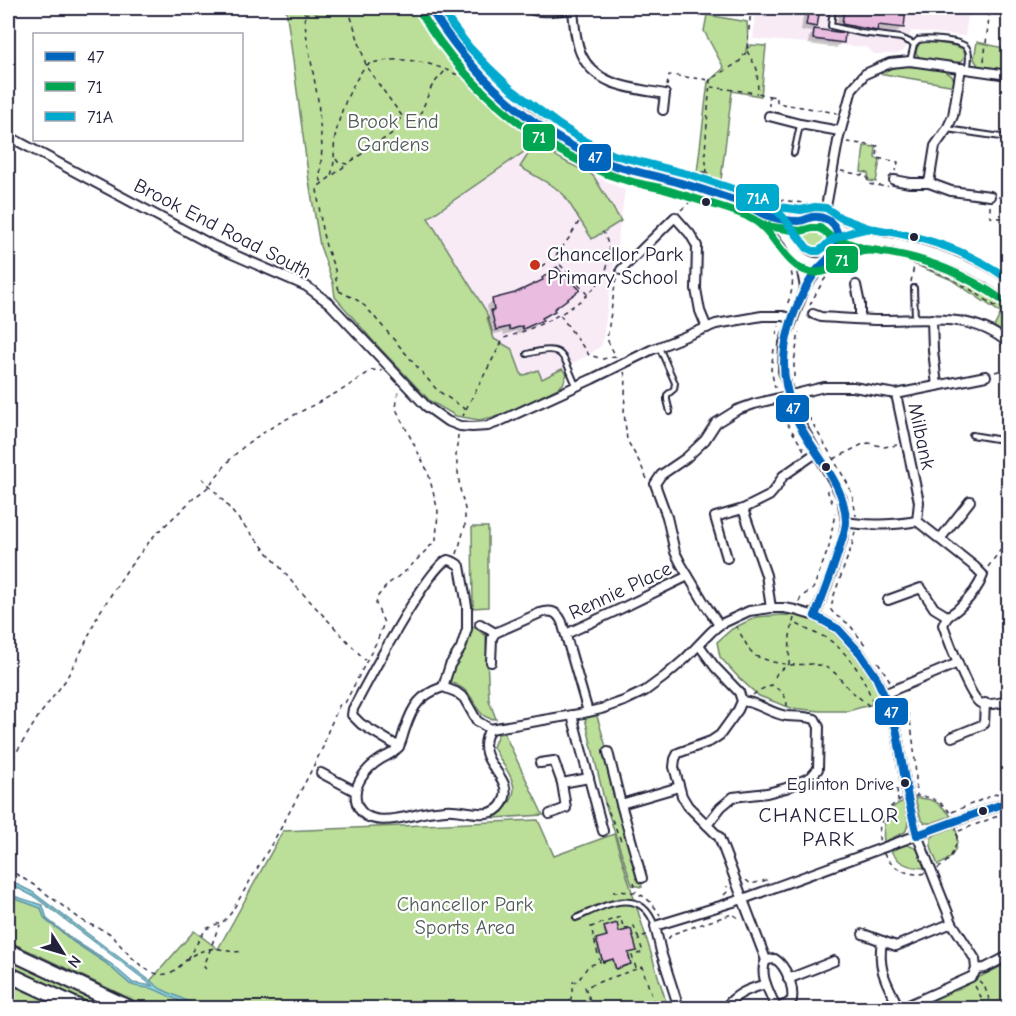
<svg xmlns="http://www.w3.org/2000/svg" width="1016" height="1016" font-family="'Comic Neue',sans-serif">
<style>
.built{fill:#f8ebf6}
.green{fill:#bbdf99;stroke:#6e806a;stroke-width:1.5}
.water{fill:#8fdfea;stroke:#6393a4;stroke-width:1.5}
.shadow{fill:#0003}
.building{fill:#e9bce0;stroke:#22223b;stroke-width:1.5}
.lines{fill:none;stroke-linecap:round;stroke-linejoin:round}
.service-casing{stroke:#22223b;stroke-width:8}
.minor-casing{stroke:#22223b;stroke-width:12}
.tertiary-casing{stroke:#22223b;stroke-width:14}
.trunk-casing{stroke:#22223b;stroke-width:18}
.path{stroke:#22223b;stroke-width:1.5;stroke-dasharray:4.5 4.5;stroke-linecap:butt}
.service{stroke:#fff;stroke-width:4}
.minor{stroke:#fff;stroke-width:8}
.tertiary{stroke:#fff;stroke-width:9}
.trunk{stroke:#fff;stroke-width:14}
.bus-1-casing{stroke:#fff;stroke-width:12}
.bus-2-casing{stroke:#fff;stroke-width:12}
.bus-3-casing{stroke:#fff;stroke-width:12}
.bus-1{stroke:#0065bd;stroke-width:8}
.bus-2{stroke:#00a651;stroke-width:8}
.bus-3{stroke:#00a9ce;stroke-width:8}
.bus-dot{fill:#22223b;stroke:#fff;stroke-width:2}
.poi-dot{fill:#c8321e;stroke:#fff;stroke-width:2}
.labels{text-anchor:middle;stroke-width:4.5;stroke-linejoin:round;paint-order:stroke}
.bus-label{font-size:18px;fill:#22223b;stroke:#fff;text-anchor:end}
.park-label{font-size:20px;fill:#505b57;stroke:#fff}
.street-label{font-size:20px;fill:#22223b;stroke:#fff}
.poi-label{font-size:20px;fill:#22223b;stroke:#fff;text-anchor:start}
.neighbourhood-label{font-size:21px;letter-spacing:1.5px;fill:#22223b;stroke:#fff}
.line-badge{stroke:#fff;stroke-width:2}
.badge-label{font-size:16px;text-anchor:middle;font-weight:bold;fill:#fff}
</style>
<rect width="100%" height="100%" fill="#fff"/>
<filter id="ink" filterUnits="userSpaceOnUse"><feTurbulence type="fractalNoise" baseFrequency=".0167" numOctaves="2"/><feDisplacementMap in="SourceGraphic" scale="12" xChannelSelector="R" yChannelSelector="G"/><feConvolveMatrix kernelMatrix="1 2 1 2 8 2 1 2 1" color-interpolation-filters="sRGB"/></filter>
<g filter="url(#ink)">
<!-- built -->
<g class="built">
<path d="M756 8H969L965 36 911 31 906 48 902 52 896 54H874L866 47 753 39Z"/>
<path d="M536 144 568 163 625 190 602 345 589 355 541 379 521 376 512 349 494 339 486 311 428 218Z"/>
</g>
<!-- green -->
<g class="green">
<path d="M286 8H420L453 55 478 83 473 89 536 144 568 163 590 173 594 177 621 221 592 239 564 195 553 186 520 167 534 145 428 218 486 311 494 339 512 349 522 376 538 370 542 379 562 369 567 374 563 384 556 389 503 415 479 420 456 416 430 401 374 342 335 297 333 283 320 246 309 181Z"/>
<path d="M707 15 747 22 748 40 746 50 751 45 766 46 761 96 732 91 720 188 696 181 708 82 724 68 704 31Z"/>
<path d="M926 42C937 44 977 43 961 62L955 63 920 58 916 53 917 48 920 43Z"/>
<path d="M977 42 1008 49V71L979 67 974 59Z"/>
<path d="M899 66C912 67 938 67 948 73 953 76 955 80 956 86L878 73Z"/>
<path d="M864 146 876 147 875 158 880 160 876 182 869 181 868 173 861 172Z"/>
<circle cx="815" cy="239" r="15"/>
<path d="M903 255C941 265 977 277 1008 299V336L994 327 1001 313 950 279 902 259Z"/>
<path d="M472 527H488V607L473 608Z"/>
<path d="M782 615 802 616 831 628 848 642 877 685 884 701 848 711H820L791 708 759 696 739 678 720 657 717 642 732 629 756 617Z"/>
<path d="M470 624 486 636 489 700 496 719C480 719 478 708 471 697 466 689 458 685 450 682L449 676Z"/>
<path d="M597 716 630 829 642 887 632 885 605 803 585 718Z"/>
<path d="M504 733 543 815 495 818V816C531 792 507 774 493 747L498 734Z"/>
<path d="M915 798C933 798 939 802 951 816L932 823H925L921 819Z"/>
<path d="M904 801C906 811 911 822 905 832L884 842C882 824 885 808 904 801Z"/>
<path d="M538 820 554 856 614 834 668 1008H150L8 941V896L41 908 44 917 48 922 61 931 72 941 106 963 130 984 151 988V980L194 931 218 949 283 831Z"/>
<path d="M955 825C960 843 956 858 938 865 926 836 927 837 955 825Z"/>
<path d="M903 845H908L917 849 925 868C911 868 898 864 891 851Z"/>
<path d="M8 951 129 1008H8Z"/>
<path d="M1008 963V1008H917Z"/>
</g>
<!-- water -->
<path class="water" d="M8 880 32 892 161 989 202 1008H195L154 989 135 986 130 984 106 963 72 941 61 931 48 922 44 917 41 908 8 896V894L42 905 44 909 47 919 75 941 111 964 133 983 153 986 35 897 8 883Z"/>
<!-- shadow -->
<g class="shadow">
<path d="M804 8H818L816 26 811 30 843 35 842 42 836 48 808 44 809 37 814 32 801 31Z"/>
<path d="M839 8H894L905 9 902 27 896 33 875 31 870 36 836 30Z"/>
<path d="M940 8H957L948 16 939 15Z"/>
<path d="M563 278 572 296 552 310 547 317 541 320 536 326 517 334 516 331 504 335 503 332 491 335 486 318 489 315 487 306 493 300 516 294 540 283 543 280Z"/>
<path d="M605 928 618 934 636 950 627 954 630 964 628 965 614 969 612 960 602 963 596 942 606 938 603 930Z"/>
</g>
<!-- building -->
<g class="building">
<path d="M809 8H820L817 27 806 25Z"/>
<path d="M844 8H906L904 28 878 25 877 31 842 24Z"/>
<path d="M814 29 845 33 844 43 813 39Z"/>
<path d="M557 267 564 276 565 274 580 290 554 309 555 311 542 318 543 320 523 329 522 326 510 330 509 327 496 330 491 310H494L492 299 515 293 532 285 543 280 542 278Z"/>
<path d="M617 923 619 932 631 929 637 951 628 953 631 964 616 969 613 959 603 962 596 939 607 936 604 927Z"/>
</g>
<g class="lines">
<!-- service casing -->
<g class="service-casing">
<g id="service">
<path d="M727 8H729"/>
<path d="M833 8 831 26 861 33 901 38 914 44"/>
<path d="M910 61 914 44 918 40C927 38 962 40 967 48 971 53 968 62 968 68"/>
<path d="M947 129 1008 138"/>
<path d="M794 153 800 125"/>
<path d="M914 288 915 319"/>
<path d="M659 347 675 383 674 389 667 395V400L670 412"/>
<path d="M527 354C565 343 562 355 576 385"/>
<path d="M972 435 1008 441"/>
<path d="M576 918C604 906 640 884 655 926"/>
</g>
</g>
<!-- minor casing -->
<g class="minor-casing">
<g id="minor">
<path d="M527 8C541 14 558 10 573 9"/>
<path d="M573 8C574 22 575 40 581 54 596 87 634 88 665 94L663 110"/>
<path d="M961 68 953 116 947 129 935 146 929 183 951 191 990 196"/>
<path d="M769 116 800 124 840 131"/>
<path d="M8 136 214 246 306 286 329 303 426 406 447 421 460 426 472 427 488 426 496 423 592 379 651 350 716 324 762 316H783L793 319"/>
<path d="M894 180 910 183H929"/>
<path d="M824 218 838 141 852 89 865 74 890 63 910 61 1008 75"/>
<path d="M799 255 805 288"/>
<path d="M621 270 675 217 690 234 697 246 696 289 700 311 707 328"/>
<path d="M856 285 860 304V319"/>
<path d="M813 314 821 317C841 318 862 320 882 320 925 320 973 312 1008 343"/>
<path d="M932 319 933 350 937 386"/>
<path d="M896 394 986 376"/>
<path d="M743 509 769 496 776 488 783 476 816 453"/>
<path d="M917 521 975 567 983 575C979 587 969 599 959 608 951 616 948 613 943 625 948 639 970 698 980 703 988 706 1000 703 1008 701"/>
<path d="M940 539 970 501"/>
<path d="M727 558 715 517 743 509 766 575 771 608"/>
<path d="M888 600 921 588 934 608 947 616"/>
<path d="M815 616 832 572 843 538 846 522 842 498 832 479 793 411 783 371 784 343 793 319 805 288 826 260"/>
<path d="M480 624 495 633"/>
<path d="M719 625 705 604 681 564 675 552 667 517 655 484 661 475 686 458 705 440 716 423 737 410 754 404 824 387H853L896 394 919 502 917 521C896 525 866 526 846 522"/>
<path d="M566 634 620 609 688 576"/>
<path d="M699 645 715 667 739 692 742 701 738 710 720 735 711 741 678 753 675 759 674 767 682 796 688 806 719 837 766 960C758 975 771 994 776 1008"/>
<path d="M491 662 492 638 495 633 540 613C551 610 557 611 562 622L588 712"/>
<path d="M884 694 958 663"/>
<path d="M572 715 603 831"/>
<path d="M490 729 477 721 464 698 456 692 443 687C420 695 413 705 405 729 403 734 402 741 399 746 395 753 388 755 381 759 366 768 351 786 357 804 366 830 405 817 423 813 431 811 438 811 446 810 463 808 491 822 502 804 516 781 485 768 485 746 485 740 487 734 490 729L579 714 601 709 624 701 645 691 664 677 685 659 711 632 719 625 749 611 771 608H784L795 610 815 616 838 629 860 653 876 677 884 694 892 713 897 733 908 798 917 835 952 923 975 959 976 969 974 974 971 977 902 1008"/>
<path d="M952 737 984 724 985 703"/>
<path d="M399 747 361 724 352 715 353 709C364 688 430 563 448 560 452 560 456 563 460 566L467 606V629L461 648 450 665 443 687"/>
<path d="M608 752 621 804"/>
<path d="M540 763 554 761 562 783"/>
<path d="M321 773 355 791"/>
<path d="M550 814 566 808 562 783 589 778"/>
<path d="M707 825 721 807 733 797 767 793 786 788 811 777 818 769 819 727 815 719C805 716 797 717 787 716 771 714 758 702 742 701"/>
<path d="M642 878 621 804 679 787"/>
<path d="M863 934 896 946 952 923"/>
<path d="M882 941C877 970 887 983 899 1008"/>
<path d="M766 960 775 959C786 966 794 986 792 1000L787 1004 776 1008"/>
<path d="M976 969 985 968 1008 956"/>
<path d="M788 979 834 961"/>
<path d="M679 1008 661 952 655 926 743 899 1008 802"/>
<path d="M725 1008C736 993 749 989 766 984"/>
</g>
</g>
<!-- tertiary casing -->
<g class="tertiary-casing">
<g id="tertiary">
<path d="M430 8C460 68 541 134 602 161 624 171 649 174 673 181 689 185 705 191 721 196 736 201 753 205 767 216 776 223 792 244 799 255 837 286 856 213 813 217 797 219 791 234 795 248"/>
<path d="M768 216 802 221"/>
<path d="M835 227C845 231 855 235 866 238 876 242 887 241 898 244 937 253 977 267 1008 292"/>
<path d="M837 249 868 239"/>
</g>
</g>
<!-- trunk casing -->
<g class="trunk-casing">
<g id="trunk">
<path d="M8 951 129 1008"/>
<path d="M8 974 81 1008"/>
</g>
</g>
<!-- path -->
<g class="path">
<path d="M304 8 306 33 318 100 322 147 320 178 322 183"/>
<path d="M350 8 351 17 366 65 380 86 402 116"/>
<path d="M446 8C455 22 465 35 476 48 484 57 491 68 499 76 541 116 589 144 644 161 665 167 684 172 707 172"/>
<path d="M751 8 747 51 739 62 710 80 705 153 707 172C723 187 730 188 751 193"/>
<path d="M304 14 342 8"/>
<path d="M747 51 757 69 758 93 769 96V106"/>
<path d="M984 61 990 8"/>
<path d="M667 86 669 75 710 80"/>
<path d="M711 87 757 93"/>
<path d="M769 96 777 97V103L837 113"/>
<path d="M493 100 503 109"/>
<path d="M525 127 538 137 551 144"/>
<path d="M847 142 878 146 877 158 898 162 896 171"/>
<path d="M336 159 338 162 347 164 394 132 396 123C403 115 409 113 418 118 423 109 426 100 430 90 433 83 440 77 445 71"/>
<path d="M594 169 620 180 644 184"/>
<path d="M841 171 867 176 868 184 887 187 888 186"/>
<path d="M331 175C336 161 333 151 335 138 340 111 350 87 366 65 405 51 454 67 485 93"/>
<path d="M669 191C684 197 700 203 716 209 725 212 734 214 742 218 752 222 761 231 768 238 790 259 800 277 786 307"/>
<path d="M753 193 781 200 817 205"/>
<path d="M998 197 1008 198"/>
<path d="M990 206V217L1008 219"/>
<path d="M681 210 691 201"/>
<path d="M835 212 841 217C884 227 932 238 971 258"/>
<path d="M851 255C877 249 903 260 928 269 936 272 946 275 954 280 973 290 990 303 1008 315"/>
<path d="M554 258 587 294"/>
<path d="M991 268 1008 278"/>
<path d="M534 271 554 258 569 238 580 220"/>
<path d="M616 278 607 339 616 357"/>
<path d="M911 282 914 266"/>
<path d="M339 290 336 280 335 270 326 246 322 230 317 189 319 186 346 165"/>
<path d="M339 291 357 300 366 307 437 390 466 410 463 416"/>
<path d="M810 305C819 287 829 269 846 257"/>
<path d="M560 315 589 355 603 359 615 356"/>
<path d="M776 335 779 326"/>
<path d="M774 349 771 369 775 388"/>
<path d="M624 372 626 378 624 412 627 440 640 463 647 479"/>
<path d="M995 372 1008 368"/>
<path d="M794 377V362L799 332"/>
<path d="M800 402 849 486 853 498 856 516"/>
<path d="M780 407 785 420 804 450"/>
<path d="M466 409 504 338C544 326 633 287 603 232"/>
<path d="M834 459 863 444 869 443 884 447 897 445"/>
<path d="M202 478 213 489 226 504 235 515 280 567 292 582 365 660"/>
<path d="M827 490 833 505"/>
<path d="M855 532 852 545 833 598 831 610 835 615 849 624 866 646"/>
<path d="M457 554 465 526V509L460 489 456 455 458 435"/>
<path d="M988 567 1002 548 1008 543"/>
<path d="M799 602 801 597 813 589 829 547 835 513"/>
<path d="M794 618 793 622C799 625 804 628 810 631 816 634 822 635 828 639 850 654 869 683 874 709L881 711"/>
<path d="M736 626 749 649 755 656 773 662 791 665 812 664 824 666 835 673 850 690 873 709"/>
<path d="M878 662 890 681"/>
<path d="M775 677 777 673 789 664 790 636 793 623"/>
<path d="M753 695 758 691 771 685C780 690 787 695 787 706"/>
<path d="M900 697C915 714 915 771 917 795"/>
<path d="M345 703 377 641 384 623 376 604 378 596 388 584 407 570 436 540 438 511 428 472 396 409 398 390"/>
<path d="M8 766 38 717 65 681 83 648 98 615 127 570 153 537 194 498 207 488 232 457 249 442 277 424 342 390 372 370 382 371"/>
<path d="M897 789 898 801"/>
<circle cx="918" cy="835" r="39"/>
<path d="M605 803 622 843"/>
<path d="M952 812 1008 789"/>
<path d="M959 831 1008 812"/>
<path d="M8 869 37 887 83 921C91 926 101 928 109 933 114 936 117 942 121 946 131 957 144 971 158 974 175 977 181 962 193 955 200 951 212 947 220 949 229 951 232 953 242 951"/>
<path d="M746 880 751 884 771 879"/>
<path d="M634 882 636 892"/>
<path d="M613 892C637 890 647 894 660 915"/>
<path d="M724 895 727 892V886"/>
<path d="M668 939 672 934 732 914 740 919"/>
<path d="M187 959 206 929 224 921 231 913 281 828 308 777 323 747 328 731 340 704 345 703"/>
<path d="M636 968 632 956 643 952 638 937 647 935"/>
<path d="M206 969 204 967 206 961 219 925"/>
<path d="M979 981 984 985 989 999 1001 1008"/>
<path d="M975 986 987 1008"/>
<path d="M565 1008 571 999 573 982 578 981 588 966 600 962 591 927 620 917 624 929 634 926 638 937"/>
<path d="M593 1008 585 987 642 967 656 1008"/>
</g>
<!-- service -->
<use href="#service" class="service"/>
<!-- minor -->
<use href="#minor" class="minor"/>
<!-- tertiary -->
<use href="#tertiary" class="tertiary"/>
<!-- trunk -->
<use href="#trunk" class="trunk"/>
<!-- bus-1 casing -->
<g class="bus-1-casing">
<g id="bus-1">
<path d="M430 8C470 74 533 132 605 162 624 170 646 173 666 179 691 185 715 194 740 202 750 205 758 213 768 216 777 219 790 221 799 221 804 221 808 218 812 217 823 215 834 222 837 232 842 249 827 259 817 270 812 277 807 285 803 293 789 321 780 354 786 385 789 399 793 412 799 424 815 455 845 484 846 521 846 529 843 536 841 543 834 568 824 592 815 616"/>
<path d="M815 616 838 629 860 653 876 677 892 713 897 733 908 798 917 835"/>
<path d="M917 835 1008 802"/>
</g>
</g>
<!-- bus-2 casing -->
<g class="bus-2-casing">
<g id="bus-2">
<path d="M421 13C455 70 503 116 559 150 577 160 596 171 616 177 630 182 645 185 660 188 678 193 695 199 712 204 725 208 739 212 751 218 775 231 785 267 810 272 821 274 831 270 839 263 842 260 842 259 846 257 851 254 857 253 863 251 872 249 880 252 890 253 931 260 968 276 1002 300"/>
<path d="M750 218 766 226 800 231 812 228H820L831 237 865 249 879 251"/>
</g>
</g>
<!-- bus-3 casing -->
<g class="bus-3-casing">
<g id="bus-3">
<path d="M442 8 452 25 469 47 489 68 511 89 559 125 583 140 614 155 688 174 742 192 761 199 773 207 782 216 807 248 813 251H819C824 248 826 245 829 242 836 236 856 231 865 229 874 227 883 231 892 232 934 240 974 254 1008 279"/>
<path d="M760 200 771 206 801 210 815 207 826 208 841 218 871 229 883 231"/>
</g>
</g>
<!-- bus-1 -->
<use href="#bus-1" class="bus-1"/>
<!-- bus-2 -->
<use href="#bus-2" class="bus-2"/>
<!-- bus-3 -->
<use href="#bus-3" class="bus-3"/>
</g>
</g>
<!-- markers -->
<g class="bus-dot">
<circle cx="706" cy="202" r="5"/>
<circle cx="914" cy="237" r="5"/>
<circle cx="826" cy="467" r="5"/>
<circle cx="905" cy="783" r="5"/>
<circle cx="983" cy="811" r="5"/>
</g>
<circle class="poi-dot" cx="535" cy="265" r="6"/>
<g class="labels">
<!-- bus labels -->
<g class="bus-label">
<text x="894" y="790">Eglinton Drive</text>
</g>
<!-- park labels -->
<g class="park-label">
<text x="393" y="128">Brook End<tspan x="393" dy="23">Gardens</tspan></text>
<text x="465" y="911">Chancellor Park<tspan x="465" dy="23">Sports Area</tspan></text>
</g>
<!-- street labels -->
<g class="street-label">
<text transform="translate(223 228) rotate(27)" y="7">Brook End Road South</text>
<text transform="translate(922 436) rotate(78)" y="7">Milbank</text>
<text transform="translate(620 590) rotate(-25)" y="7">Rennie Place</text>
</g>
<!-- poi labels -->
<g class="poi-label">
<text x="547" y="261">Chancellor Park<tspan x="547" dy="23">Primary School</tspan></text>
</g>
<!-- neighbourhood labels -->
<g class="neighbourhood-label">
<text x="829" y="822">CHANCELLOR<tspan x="829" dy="24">PARK</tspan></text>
</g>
</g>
<g class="line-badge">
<rect x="522" y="123" width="34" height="29" rx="6" fill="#00a651"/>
<rect x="578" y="143" width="34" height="29" rx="6" fill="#0065bd"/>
<rect x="735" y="183" width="45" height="29" rx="6" fill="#00a9ce"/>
<rect x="825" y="245" width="34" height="29" rx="6" fill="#00a651"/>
<rect x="775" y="394" width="35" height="29" rx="6" fill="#0065bd"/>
<rect x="874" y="697" width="35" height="29" rx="6" fill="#0065bd"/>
</g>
<g class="badge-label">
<text x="539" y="143">71</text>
<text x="595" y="163">47</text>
<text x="758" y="204">71A</text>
<text x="842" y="266">71</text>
<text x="793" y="414">47</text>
<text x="891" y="718">47</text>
</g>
<!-- margin -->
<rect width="1016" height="1016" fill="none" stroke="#fff" stroke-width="30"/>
<rect x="15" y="15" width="986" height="986" fill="none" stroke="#22223b" stroke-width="2" filter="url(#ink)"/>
<!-- legend -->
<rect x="33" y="33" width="210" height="108" fill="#ffffff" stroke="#a7a7b1" stroke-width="1.5"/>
<rect x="45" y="52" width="30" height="9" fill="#0065bd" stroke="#a7a7b1" stroke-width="1.5"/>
<text x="87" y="63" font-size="18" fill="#22223b">47</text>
<rect x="45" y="82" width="30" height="9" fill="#00a651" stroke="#a7a7b1" stroke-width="1.5"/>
<text x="87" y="93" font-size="18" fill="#22223b">71</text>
<rect x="45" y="112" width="30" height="9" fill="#00a9ce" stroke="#a7a7b1" stroke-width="1.5"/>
<text x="87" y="123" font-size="18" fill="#22223b">71A</text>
<!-- north arrow -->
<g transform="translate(63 953) rotate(127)" stroke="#ffffff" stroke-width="4.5" paint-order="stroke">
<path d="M0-4.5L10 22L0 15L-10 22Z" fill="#22223b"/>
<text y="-9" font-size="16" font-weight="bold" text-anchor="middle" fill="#22223b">N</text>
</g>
</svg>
